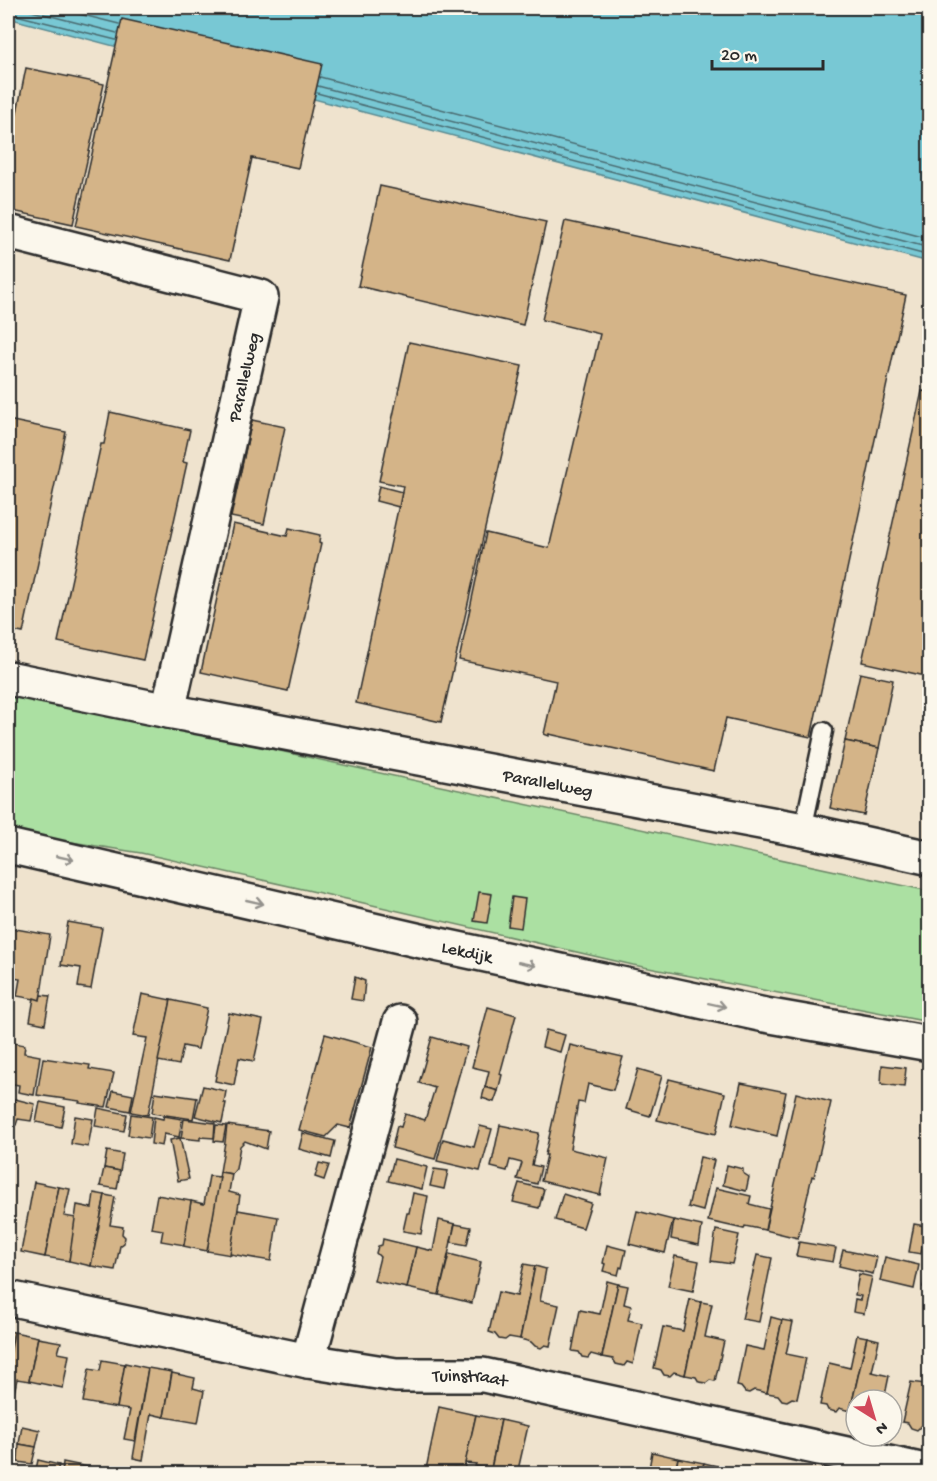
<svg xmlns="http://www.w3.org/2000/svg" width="937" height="1481" font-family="'Gochi Hand',sans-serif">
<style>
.green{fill:#abe0a2;stroke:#6b8666;stroke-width:1.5}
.water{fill:#78c8d4;stroke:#598990;stroke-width:1.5}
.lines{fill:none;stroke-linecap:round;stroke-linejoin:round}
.shore{stroke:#4a6a6f;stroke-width:1.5}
.building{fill:#d4b488;stroke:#2b2b2b;stroke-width:1.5}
.service-casing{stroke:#2b2b2b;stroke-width:21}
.minor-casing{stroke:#2b2b2b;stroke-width:38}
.service{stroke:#fbf7ec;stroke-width:16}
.minor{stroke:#fbf7ec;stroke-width:33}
.oneway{stroke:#93918c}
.labels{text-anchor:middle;stroke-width:4.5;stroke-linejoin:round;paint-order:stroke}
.street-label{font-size:18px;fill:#2b2b2b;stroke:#fbf7ec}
</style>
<rect width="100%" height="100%" fill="#efe3ce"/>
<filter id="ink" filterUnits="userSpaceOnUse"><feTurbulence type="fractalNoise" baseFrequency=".0167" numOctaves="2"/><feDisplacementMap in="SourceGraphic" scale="12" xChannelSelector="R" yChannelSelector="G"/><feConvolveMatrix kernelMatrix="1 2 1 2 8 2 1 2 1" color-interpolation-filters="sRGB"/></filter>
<g filter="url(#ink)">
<!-- green -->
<path class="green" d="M8 691 389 775 929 891V1022L633 965 307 890 141 853 8 832Z"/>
<!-- water -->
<path class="water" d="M8 8H929V262L8 18Z"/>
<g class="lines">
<!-- shore -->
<g class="shore">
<path d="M20 8 117 33"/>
<path d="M55 8 119 24"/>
<path d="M8 13 116 40"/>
<path d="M320 77 930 239"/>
<path d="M318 86 930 248"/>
<path d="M317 93 930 256"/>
</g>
</g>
<!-- building -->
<g class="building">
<path d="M122 19 322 64 298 168 252 158 230 260 76 226Z"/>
<path d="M26 68 104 84 73 224 8 210V157Z"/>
<path d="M380 186 546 222 523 325 358 286Z"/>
<path d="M565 221 906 295 811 737 726 718 714 771 549 734V736L544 734 556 681 459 660 486 533 549 548 600 334 542 320Z"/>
<path d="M409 342 522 366 441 722 356 703 403 486 379 481Z"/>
<path d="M922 391 930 392V677L862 662Z"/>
<path d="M110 412 190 430 183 462 187 463 143 660 58 642 101 444H104Z"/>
<path d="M8 420 66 432 23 633 8 630Z"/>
<path d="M252 420 285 427 264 524 231 517Z"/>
<path d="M379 486 402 492 399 507 376 501Z"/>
<path d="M233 524 287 536 289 528 320 535 319 543 321 544 288 691 201 672Z"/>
<path d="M860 673 893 680 879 748 845 741Z"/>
<path d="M845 741 879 748 864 815 830 808Z"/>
<path d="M479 892 492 894 487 923 474 921Z"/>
<path d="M512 897 525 899 521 928 508 926Z"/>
<path d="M68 922 102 928 91 989 78 987 81 968 61 965Z"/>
<path d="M10 928 50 935 40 1000 17 996 20 979 8 977V945Z"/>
<path d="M355 977 365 981 363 1001 351 999Z"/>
<path d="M142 994 171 1000 148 1115 131 1112 147 1038 133 1036Z"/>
<path d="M41 995 50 996 45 1024 30 1021 34 998 40 1000Z"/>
<path d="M171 1000 207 1008 198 1049 183 1046 179 1065 158 1061Z"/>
<path d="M488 1007 516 1015 500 1074 502 1075 498 1091 485 1087 489 1071 472 1067Z"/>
<path d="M229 1013 263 1020 254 1061 239 1058 234 1085 215 1081Z"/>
<path d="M546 1030 565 1035 560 1052 542 1047Z"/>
<path d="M325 1034 372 1047 350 1128 338 1125 326 1137 299 1130Z"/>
<path d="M432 1037 467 1047 435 1159 392 1148 397 1126 401 1127 405 1114 425 1120 435 1088 419 1083Z"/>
<path d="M8 1042 25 1045 24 1053 40 1056 34 1095 18 1092 19 1085 8 1083Z"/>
<path d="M570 1045 623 1057 613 1090 588 1084 584 1103 578 1102 570 1149 608 1158 600 1195 541 1181 547 1155H545Z"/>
<path d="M43 1058 90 1065 89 1069 114 1073 106 1107 79 1103 80 1101 37 1095Z"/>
<path d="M882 1065 906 1068 904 1087 881 1084Z"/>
<path d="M638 1069 662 1076 650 1116 626 1109Z"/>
<path d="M669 1079 725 1093 716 1134 657 1120Z"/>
<path d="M741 1083 786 1092 777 1136 732 1125Z"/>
<path d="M203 1086 226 1091 224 1103H226L222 1123 195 1116Z"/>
<path d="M485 1087 498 1091 494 1102 482 1098Z"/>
<path d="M113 1091 133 1095 130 1111 109 1107Z"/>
<path d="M155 1092 197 1098 193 1119 152 1113Z"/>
<path d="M796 1093 831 1102 814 1177 812 1176 798 1238 765 1230Z"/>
<path d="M15 1099 35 1104 31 1121 18 1119 16 1125 10 1124Z"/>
<path d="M40 1102 65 1107 61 1127 36 1122Z"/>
<path d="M98 1108 127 1114 124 1131 95 1126Z"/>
<path d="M131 1114 152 1117 149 1138 128 1135Z"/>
<path d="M75 1116 93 1119 88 1147 71 1144Z"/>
<path d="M164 1116 182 1119 179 1137 164 1134 162 1146 151 1144 154 1117 163 1119Z"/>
<path d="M184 1119 215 1123 214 1138 200 1137V1140L181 1138Z"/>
<path d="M216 1125 226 1126 223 1142 214 1141Z"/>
<path d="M227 1125 269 1131 266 1149 245 1141 240 1146 236 1169 232 1174 220 1172 225 1142Z"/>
<path d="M500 1125 539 1133 532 1165 541 1167 537 1184 517 1179 522 1163 510 1160 507 1171 491 1167Z"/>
<path d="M480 1126 492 1129 480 1171 437 1161 443 1139 474 1147Z"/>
<path d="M303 1133 335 1141 331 1158 299 1149Z"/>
<path d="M180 1138 189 1179 178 1181 170 1140Z"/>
<path d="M107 1151 123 1154 120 1171 104 1168Z"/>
<path d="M700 1157 714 1160 703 1211 688 1207Z"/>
<path d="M394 1159 427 1167 422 1189 388 1181Z"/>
<path d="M319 1163 329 1165 324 1180 315 1177Z"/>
<path d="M727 1165 743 1169V1173L749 1177 746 1191 723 1185Z"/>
<path d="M104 1168 120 1171 117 1189 100 1186Z"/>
<path d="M434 1169 448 1171 444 1189 430 1186Z"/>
<path d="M220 1172 232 1174 229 1192 240 1195 231 1255 207 1251Z"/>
<path d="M209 1176 220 1177 207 1251 183 1246 191 1201 204 1204Z"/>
<path d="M34 1182 59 1187 45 1257 21 1252Z"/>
<path d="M519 1183 544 1189 539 1208 513 1202Z"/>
<path d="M59 1187 70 1189 64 1216 76 1218 69 1261 45 1257Z"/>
<path d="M716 1188 751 1196 749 1204 769 1209 765 1230 745 1226 744 1229 708 1221Z"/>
<path d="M94 1193 105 1195 91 1266 69 1261 77 1205 92 1208Z"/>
<path d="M413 1193 428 1196 421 1234 403 1231 407 1213H409Z"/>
<path d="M563 1194 591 1203 583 1228 555 1220Z"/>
<path d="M105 1195 115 1197 110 1225 123 1227 122 1234 125 1237 124 1243 120 1246 115 1270 91 1266Z"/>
<path d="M157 1195 191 1201 184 1245 161 1241 163 1230 151 1228Z"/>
<path d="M238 1210 278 1217 271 1261 230 1254Z"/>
<path d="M637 1211 673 1220 665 1253 629 1244Z"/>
<path d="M439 1220 455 1224 439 1295 407 1288 416 1247 433 1251Z"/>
<path d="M674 1220 702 1226 699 1245 671 1239Z"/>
<path d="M455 1224 471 1227 467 1245 451 1242Z"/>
<path d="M914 1224 926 1226 921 1254 909 1252Z"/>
<path d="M716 1230 739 1235 732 1264 711 1261Z"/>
<path d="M383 1239 416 1247 407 1288 374 1281 380 1257 376 1253 378 1246 382 1245Z"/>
<path d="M799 1242 836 1248 833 1262 796 1256Z"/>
<path d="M607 1245 626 1250 622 1268 620 1267 618 1275 603 1271 605 1264 603 1263Z"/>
<path d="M843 1250 877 1257 873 1274 839 1266Z"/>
<path d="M449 1254 481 1262 472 1303 439 1295Z"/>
<path d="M757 1255 772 1258 759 1322 742 1319Z"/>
<path d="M675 1256 699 1261 693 1291 668 1286Z"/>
<path d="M885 1257 919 1265 914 1289 880 1281Z"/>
<path d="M929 1258H930V1289L923 1287Z"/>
<path d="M524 1264 535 1266 520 1339 509 1337 505 1340 499 1339 495 1334 489 1332 498 1292 517 1296Z"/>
<path d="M535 1266 546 1269 540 1301 559 1305 550 1346 545 1345 541 1348 535 1346 531 1342 520 1339Z"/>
<path d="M859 1274 872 1277 864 1314 853 1312 855 1299 860 1300 861 1296 855 1295Z"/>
<path d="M607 1281 618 1284 602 1357 591 1354 588 1358 582 1357 579 1352 572 1351 580 1310 600 1314Z"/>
<path d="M618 1284 628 1286 624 1304 631 1306 628 1320 642 1323 633 1364 627 1362 624 1366 616 1364 613 1359 602 1357Z"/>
<path d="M690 1299 701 1302 685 1375 674 1372 670 1376 664 1375 661 1370 654 1368 663 1327 683 1331Z"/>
<path d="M701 1302 712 1304 705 1337 724 1341 715 1381 710 1380 706 1383 699 1382 696 1377 685 1375Z"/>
<path d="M771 1317 782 1320 767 1393 754 1390 749 1393 745 1392 741 1387 737 1386 745 1346 764 1350Z"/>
<path d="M782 1320 793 1322 786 1354 806 1358 797 1399 792 1398 787 1401 782 1400 778 1395 767 1393Z"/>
<path d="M8 1331 14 1332 8 1367Z"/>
<path d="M14 1332 38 1337 29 1381 17 1379 11 1407 8 1406V1367Z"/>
<path d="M857 1335 867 1337 850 1411 839 1408 836 1412 828 1410 826 1406 820 1405 829 1363 850 1368Z"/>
<path d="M38 1337V1338L61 1342 58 1353 69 1355 63 1388 29 1381Z"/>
<path d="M867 1337 879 1340 872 1372 889 1376 884 1400H856V1412L850 1411Z"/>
<path d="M930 1355V1429L921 1426 917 1430 911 1428 908 1423 902 1422 911 1382 925 1384 927 1377 925 1374Z"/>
<path d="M102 1360 125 1364 117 1408 83 1402 89 1369 100 1371Z"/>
<path d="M125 1363 148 1368 135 1441 124 1439 130 1410 117 1408Z"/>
<path d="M148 1368 172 1372 164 1417 151 1414 143 1460 133 1458Z"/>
<path d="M172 1373 195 1378 193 1388 204 1391 198 1423 164 1417Z"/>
<path d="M439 1407 476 1415 464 1470 454 1468 453 1474H425Z"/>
<path d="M476 1415 501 1420 491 1469 475 1466 476 1464 465 1463Z"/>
<path d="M501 1420 528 1426 518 1470 510 1468 509 1474H490Z"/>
<path d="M22 1426 40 1430 36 1447 19 1444Z"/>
<path d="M19 1444 36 1447 32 1464 18 1462Z"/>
<path d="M652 1452 678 1458 675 1474H648Z"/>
<path d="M678 1458 704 1463 701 1474H675Z"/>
<path d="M8 1459 16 1460 13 1474H8Z"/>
<path d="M38 1460 59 1465 56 1474H35Z"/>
<path d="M63 1462 88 1467 87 1473 62 1474Z"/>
<path d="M704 1463 730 1469 729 1474H701Z"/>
</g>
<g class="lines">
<!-- service casing -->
<g class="service-casing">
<path id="service" d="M803 830 824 731"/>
</g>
<!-- minor casing -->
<g class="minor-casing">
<g id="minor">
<path d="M8 232 261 297 168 711"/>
<path id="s1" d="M8 678 168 711 803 830 930 858"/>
<path id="s2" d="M8 846 421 941 765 1015 930 1044"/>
<path id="s3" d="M8 1298 308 1361 396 1375H483L930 1472"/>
<path d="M308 1361 400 1022"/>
</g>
</g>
<!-- service -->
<use href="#service" class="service"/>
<!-- minor -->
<use href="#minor" class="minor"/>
</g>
<!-- one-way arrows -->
<defs><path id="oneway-shaft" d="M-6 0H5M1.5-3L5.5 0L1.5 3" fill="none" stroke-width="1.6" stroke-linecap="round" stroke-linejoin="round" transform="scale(1.5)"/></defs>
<g class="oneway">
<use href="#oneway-shaft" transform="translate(65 858) rotate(13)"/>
<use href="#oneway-shaft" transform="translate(255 902) rotate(13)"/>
<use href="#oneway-shaft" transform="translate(527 964) rotate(12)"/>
<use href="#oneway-shaft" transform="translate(717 1005) rotate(12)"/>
</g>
</g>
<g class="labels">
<!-- street labels -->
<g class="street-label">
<text transform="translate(243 377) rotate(-77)" y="6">Parallelweg</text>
<text dy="6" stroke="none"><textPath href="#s1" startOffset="550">Parallelweg</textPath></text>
<text dy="6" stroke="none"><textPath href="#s2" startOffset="471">Lekdijk</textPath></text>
<text dy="6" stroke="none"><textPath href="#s3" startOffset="470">Tuinstraat</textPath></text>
</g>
</g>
<!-- margin -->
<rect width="937" height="1481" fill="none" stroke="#fbf7ec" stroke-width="30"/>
<rect x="15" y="15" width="907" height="1451" fill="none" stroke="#2b2b2b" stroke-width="2" filter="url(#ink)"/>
<!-- north arrow -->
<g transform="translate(874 1418) rotate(143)"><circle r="28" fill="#fbf7ec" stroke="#a8a59f" stroke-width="1.5"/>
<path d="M0-4.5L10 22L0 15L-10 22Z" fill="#d1495b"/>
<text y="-9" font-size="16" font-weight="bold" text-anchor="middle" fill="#2b2b2b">N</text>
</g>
<!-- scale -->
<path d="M712 60v9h111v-9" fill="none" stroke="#2b2b2b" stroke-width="3"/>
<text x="721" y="60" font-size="18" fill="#2b2b2b" stroke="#fbf7ec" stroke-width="4.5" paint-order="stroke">20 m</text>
</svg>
